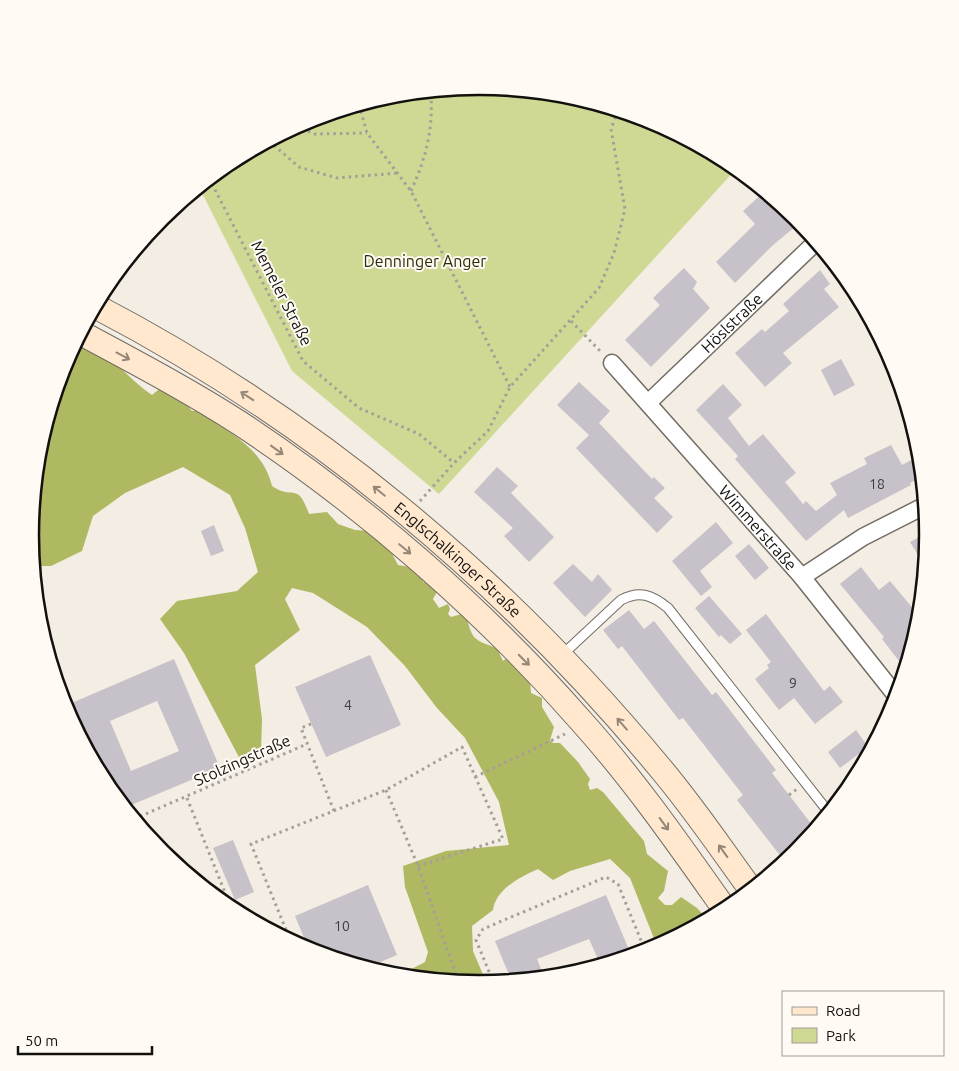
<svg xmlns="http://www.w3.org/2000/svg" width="959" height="1071" font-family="Ubuntu,sans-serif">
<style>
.green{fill:#cfd994}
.forest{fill:#afb961}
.building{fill:#c7c1ca;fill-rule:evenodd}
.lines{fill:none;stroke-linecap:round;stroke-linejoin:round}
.service-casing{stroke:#726c64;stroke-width:11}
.minor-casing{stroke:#726c64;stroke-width:19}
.secondary-casing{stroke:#726c64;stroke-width:26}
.path{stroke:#a49f98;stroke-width:3;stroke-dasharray:2.5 4;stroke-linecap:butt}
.service{stroke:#fff;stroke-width:9}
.minor{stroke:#fff;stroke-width:16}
.secondary{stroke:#ffe8ce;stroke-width:24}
.oneway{stroke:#958778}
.labels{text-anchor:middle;stroke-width:4;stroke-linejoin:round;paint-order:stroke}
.number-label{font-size:14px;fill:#403d3d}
.park-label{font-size:16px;fill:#2b2e07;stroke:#fffaf3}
.street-label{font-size:16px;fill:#13110e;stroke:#fffaf3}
.rim{fill:none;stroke:#13110e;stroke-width:2.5}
</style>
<rect width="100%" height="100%" fill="#f3ede3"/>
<!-- green -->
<path class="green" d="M480 86 567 95 652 120 729 162 737 168 439 494 292 371 199 187 230 162 308 120 392 95Z"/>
<!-- forest -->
<path class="forest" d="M77 347C83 348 91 347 97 350 117 361 132 382 152 395L162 387 186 404 192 411 202 410C208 414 216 424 220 426 244 441 265 457 272 486 293 501 297 480 309 514L327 512 338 524 355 530 371 531 388 546 398 565 410 567 424 577 423 582 430 583 438 590 433 599 439 608 448 604 450 609 448 614 451 617 465 613C473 639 471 639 497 648L503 661 508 657 530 681 531 693 542 698V707L554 727 550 740 553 743H560L578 762 590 779 588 784 590 790 597 788 603 792 644 841 647 854 668 871 664 891 658 898 665 905H672L681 897 697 908 708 920 660 946 655 941 630 878 610 859 570 871 553 880 538 869C520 877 496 889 493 910L472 926 473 951 487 984 396 977 425 962 428 952 405 887 403 866 446 851 509 845 499 802 465 738 437 708 405 666 367 627 313 593 292 588 285 599 300 630 255 665 262 719 261 752 241 761 184 653 160 619 177 601 237 591 258 572 245 528 230 495 183 467 125 493 93 516 82 551 51 566H33L30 535 39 448 64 363 72 349Z"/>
<!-- building -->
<g class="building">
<path d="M765 191 801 222 773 245 735 283 716 262 755 224 743 211Z"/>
<path d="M684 268 697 282 693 289 710 308 651 367 625 340 660 305 653 298Z"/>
<path d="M820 270 830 284 824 289 839 307 783 353 792 363 765 387 735 353 762 329 765 332 789 311 783 304Z"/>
<path d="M841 359 855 385 834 396 821 370Z"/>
<path d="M579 382 610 411 599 423 652 479 654 477 665 488 654 498 673 517 657 533 576 448 589 435 557 405Z"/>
<path d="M723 384 742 405 728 418 749 446 763 434 796 473 785 482 803 504 806 501 816 511 837 495 830 483 867 464 864 458 891 445 902 465 921 455 923 476 910 483 911 485 848 518 844 510 806 541 735 459 738 456 696 410Z"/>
<path d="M497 467 518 486 511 493 554 537 529 562 504 536 513 528 474 492Z"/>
<path d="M716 522 733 543 700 571 712 587 701 596 672 561Z"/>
<path d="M214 525 224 551 211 556 201 531Z"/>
<path d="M923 535 928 544 926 568 910 542Z"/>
<path d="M749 544 769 568 755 580 735 556Z"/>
<path d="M573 564 592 582 598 574 612 590 585 617 553 583Z"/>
<path d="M861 567 879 590 890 581 921 618 906 670 882 639 884 637 840 584Z"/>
<path d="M709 596 742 634 730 644 721 635 719 637 695 608Z"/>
<path d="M629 610 644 629 654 621 712 695 716 692 776 770 772 773 816 830 797 854 786 863 737 800 743 795 683 718 679 720 622 646 618 649 603 630Z"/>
<path d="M766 614 824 691 830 686 843 702 815 724 794 698 779 710 755 679 769 668 767 665 771 662 746 630Z"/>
<path d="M370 655 401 725 326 757 295 687Z"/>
<path d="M174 659 220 768 124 808 106 785 82 740 67 705ZM157 701 179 751 131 771 110 721Z"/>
<path d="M856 730 868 747 840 768 828 752Z"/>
<path d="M233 840 254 892 235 900 213 848Z"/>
<path d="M368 885 397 955 366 968 310 952 295 916Z"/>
<path d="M606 895 632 957 601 966 589 939 537 959 545 979 512 982 495 941Z"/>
</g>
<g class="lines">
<!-- service casing -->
<g class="service-casing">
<path id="service" d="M561 656 621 600C640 590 652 595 668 608L830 814"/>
</g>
<!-- minor casing -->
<g class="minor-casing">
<g id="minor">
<path id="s1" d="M612 363 802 577 898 698"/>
<path id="s2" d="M648 403 817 241"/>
<path d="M802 577 863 537 926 505"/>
</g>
</g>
<!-- secondary casing -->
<g class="secondary-casing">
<g id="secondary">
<path id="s3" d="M95 306C314 420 504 579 661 769 694 808 722 850 752 891"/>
<path d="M81 333C135 362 190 391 241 424 365 506 485 611 582 722 635 781 680 846 726 911"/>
</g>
</g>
<!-- path -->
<g class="path">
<path d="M359 105 367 133 411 191 510 387"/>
<path d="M296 126 315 134 367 133"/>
<path d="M269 141 299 167 337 178 398 173"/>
<path d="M209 178 303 361 359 408 419 434 454 463"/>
<path d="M411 191C427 155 433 130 431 91"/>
<path d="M571 321 602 353"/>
<path d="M420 501 454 463 488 431 510 387 599 288 614 253 625 209 611 129 618 110"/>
<path d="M311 724 301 728 334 811"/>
<path d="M475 777 565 734"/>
<path d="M386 790 418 866 459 983"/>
<path d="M789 795 797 789"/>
<path d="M187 798 224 890 227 907"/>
<path d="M134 819 307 744"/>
<path d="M291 942 251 844 386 790 462 747 503 839 418 866"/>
<path d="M301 947 308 945"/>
<path d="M494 984 476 940 483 929 606 877 618 884 646 953"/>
</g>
<!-- service -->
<use href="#service" class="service"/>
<!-- minor -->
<use href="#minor" class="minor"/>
<!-- secondary -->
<use href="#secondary" class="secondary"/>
</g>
<!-- one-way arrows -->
<defs><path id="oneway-shaft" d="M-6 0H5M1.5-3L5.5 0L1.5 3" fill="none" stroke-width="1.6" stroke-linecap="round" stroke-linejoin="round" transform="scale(1.25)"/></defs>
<g class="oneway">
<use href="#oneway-shaft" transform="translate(123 356) rotate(28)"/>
<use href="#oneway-shaft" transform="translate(247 396) rotate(-147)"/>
<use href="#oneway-shaft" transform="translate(277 450) rotate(36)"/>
<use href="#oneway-shaft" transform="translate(379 491) rotate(-141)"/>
<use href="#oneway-shaft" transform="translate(405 549) rotate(40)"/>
<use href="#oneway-shaft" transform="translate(524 660) rotate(45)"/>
<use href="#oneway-shaft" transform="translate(622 724) rotate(-131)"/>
<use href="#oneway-shaft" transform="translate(664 824) rotate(54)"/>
<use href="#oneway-shaft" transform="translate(723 851) rotate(-126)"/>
</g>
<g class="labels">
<!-- number labels -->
<g class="number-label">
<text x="877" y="489">18</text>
<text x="793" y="688">9</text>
<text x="348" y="710">4</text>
<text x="342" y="931">10</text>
</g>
<!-- park labels -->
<g class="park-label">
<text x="425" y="267">Denninger Anger</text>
</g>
<!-- street labels -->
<g class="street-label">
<text transform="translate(282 293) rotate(63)" y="6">Memeler Straße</text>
<text dy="6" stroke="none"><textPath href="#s2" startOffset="116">Höslstraße</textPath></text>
<text dy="6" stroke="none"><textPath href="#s1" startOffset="220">Wimmerstraße</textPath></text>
<text dy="6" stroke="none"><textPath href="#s3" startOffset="444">Englschalkinger Straße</textPath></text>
<text transform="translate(242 760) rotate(-24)" y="6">Stolzingstraße</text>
</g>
</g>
<!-- crop -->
<path d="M0 0H959V1071H0ZM39 535a440 440 0 1 1 880 0a440 440 0 1 1-880 0Z" fill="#fffaf3" fill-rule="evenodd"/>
<path class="rim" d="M39 535a440 440 0 1 1 880 0a440 440 0 1 1-880 0Z"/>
<!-- legend -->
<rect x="782" y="991" width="162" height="65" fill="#fffaf3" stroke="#a19d97"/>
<rect x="792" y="1007" width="25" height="8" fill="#ffe8ce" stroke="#a19d97"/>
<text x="826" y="1016" font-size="15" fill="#13110e">Road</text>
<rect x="792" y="1028" width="25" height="15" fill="#cfd994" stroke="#a19d97"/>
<text x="826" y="1041" font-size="15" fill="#13110e">Park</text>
<!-- scale -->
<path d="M18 1046v8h134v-8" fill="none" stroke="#13110e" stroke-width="2.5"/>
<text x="25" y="1046" font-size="15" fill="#13110e" stroke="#fffaf3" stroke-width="4" paint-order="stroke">50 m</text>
</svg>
